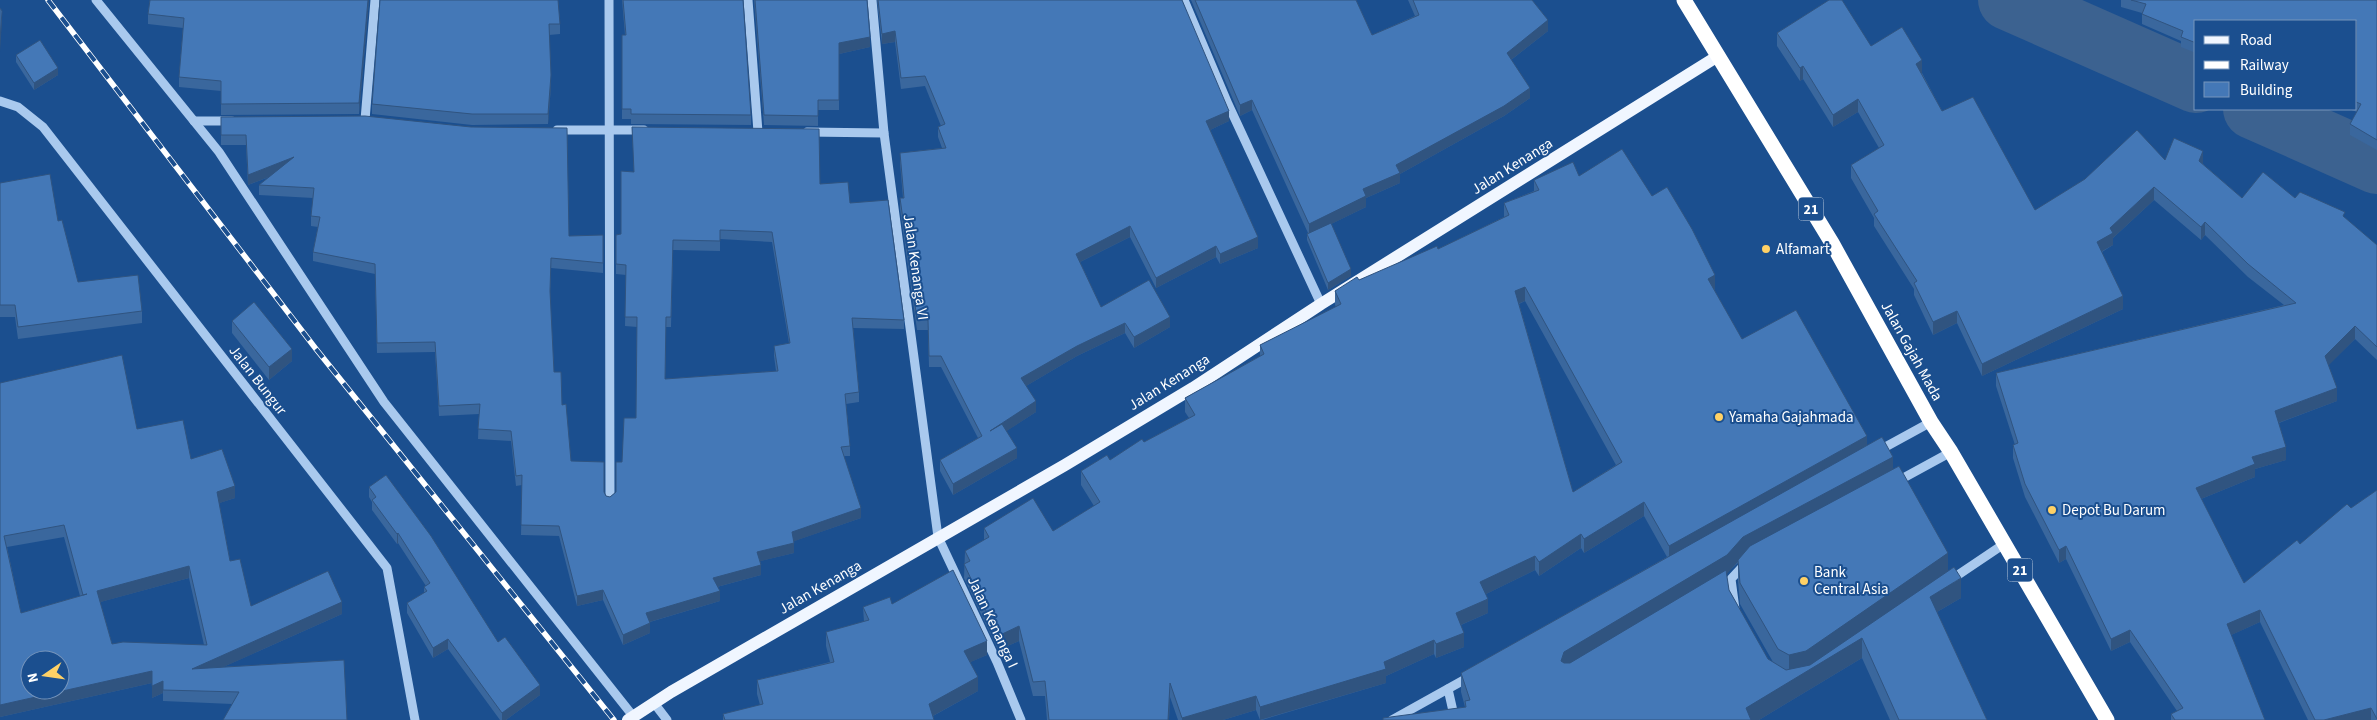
<svg xmlns="http://www.w3.org/2000/svg" width="2377" height="720" font-family="'Source Sans 3',sans-serif">
<style>
.lines{fill:none;stroke-linecap:round;stroke-linejoin:round}
.river{stroke:#3c6290;stroke-width:60}
.minor{stroke:#a9c9ee;stroke-width:9}
.major{stroke:#f0f6ff;stroke-width:12}
.highway{stroke:#fff;stroke-width:15}
.rail-casing{stroke:#fff;stroke-width:5.5}
.rail{stroke:#1b4f8f;stroke-width:4;stroke-dasharray:11;stroke-linecap:butt}
.wall{fill:#3a679d;fill-rule:evenodd}
.shaded-wall{fill:#305480}
.building{fill:#4478b7;stroke:#305480;fill-rule:evenodd}
.poi-dot{fill:#ffd166;stroke:#1b4f8f;stroke-width:2}
.labels{text-anchor:middle;stroke-width:4;stroke-linejoin:round;paint-order:stroke}
.shield{fill:#1b4f8f;stroke:#bbcadd;stroke-width:1}
.shield-label{font-size:14px;font-weight:bold;fill:#fff}
.street-label{font-size:15px;fill:#fff;stroke:#1b4f8f}
.poi-label{font-size:15px;fill:#fff;stroke:#1b4f8f;text-anchor:start}
</style>
<rect width="100%" height="100%" fill="#1b4f8f"/>
<g class="lines">
<!-- river -->
<g class="river">
<path d="M2008 0 2196 83"/>
<path d="M2253 109 2377 164"/>
</g>
<!-- minor -->
<g class="minor">
<path d="M96 0 219 152 384 402 633 716"/>
<path d="M609 0 610 501"/>
<path d="M748 0 758 132"/>
<path d="M872 0 884 133 938 537 997 662 1021 720"/>
<path d="M1184 0 1228 104 1321 304"/>
<path d="M0 101 18 107 43 127 387 568 415 720"/>
<path d="M365 120 375 0"/>
<path d="M194 121H232"/>
<path d="M557 130H644"/>
<path d="M807 132 884 133"/>
<path d="M1878 451 1931 422"/>
<path d="M1896 482 1951 452"/>
<path d="M1949 581 2004 544"/>
<path d="M1735 609 1731 579 1744 565"/>
<path d="M1448 689 1455 720"/>
<path d="M654 703 667 720"/>
<path d="M1392 720 1471 676"/>
</g>
<!-- major -->
<path class="major" d="M628 720 671 692 1065 465 1193 388 1321 304 1718 56"/>
<!-- highway -->
<path class="highway" d="M1684 0 1832 243 1931 422 1951 452 2107 720"/>
<!-- rail casing -->
<g class="rail-casing">
<path id="rail" d="M48 0 316 349 614 720"/>
</g>
<!-- rail -->
<use href="#rail" class="rail"/>
</g>
<!-- wall -->
<g class="wall">
<path d="M150 0H369L359 114 221 115V91L179 87V77L183 28 148 24V14Z"/>
<path d="M380 0 560 24V34L549 35 551 86 548 124 472 125 372 114V104Z"/>
<path d="M622 0H743L751 115V125L631 124V119H622V35H625Z"/>
<path d="M754 0H867L870 47 839 54V110H818V126L764 125Z"/>
<path d="M877 0H1182L1229 121 1210 130 1258 248 1220 264 1216 257 1156 288 1130 237 1080 262 1101 307 1170 327 1134 348 1125 333 1077 356 1026 386 1036 412 1006 431 1017 458 953 495 940 471V460L978 438 941 367H929L928 330H917L900 209V198H903L900 163V153L942 148 938 137V127L941 126 925 86 901 89 895 42 882 44Z"/>
<path d="M1191 0H1356L1372 35 1415 16 1408 0H1532L1548 31 1511 60 1530 98 1504 116 1400 174V183L1366 198V207L1331 224 1351 276 1328 290 1307 240V234L1308 233 1252 110 1240 116Z"/>
<path d="M2121 0H2377V150L2350 135V124L2357 112 2349 109H2356V21H2196V53L2181 47V41L2142 24V13L2121 7Z"/>
<path d="M1777 33 1871 46 1922 73 1942 111 2035 210 2165 160 2203 163V164L2242 198H2295L2345 218 2377 245V360L2355 339 2328 365 2337 401 2279 423 2286 460 2255 469V477L2201 499 2244 583 2377 490V720H2308L2260 622 2231 635 2265 720H2171V714L2177 711 2130 642 2111 651 2066 559 2059 563 2025 497 2013 458V445H2015L1996 386V373L2284 305 2248 277 2205 235 2201 240 2154 200 2113 238V245L2102 252 2123 309 1982 376 1957 323 1933 335 1914 295V289L1874 226V218L1851 178V165L1879 148 1858 112 1833 127 1803 79 1800 81 1777 46Z"/>
<path d="M16 55 58 75 34 90 16 62Z"/>
<path d="M221 117 569 236 603 235V273L551 268 550 295 554 372 562 405 571 461 604 492 606 496 610 497 616 492 622 462 636 418 637 327 625 326 626 275 616 274V235L621 234 634 172 632 127 820 184 850 203 904 320V329L853 328 859 392V402L846 404 850 446V456H844L861 518 794 541V553L760 561 761 575 717 587 720 601 650 622V633L623 645 603 600 577 606 559 536 521 535 522 485 516 486 511 441 478 439 479 414 439 416 435 352 377 353 375 274 313 261V252L318 227 311 226V216L313 198 259 195V185L269 177 248 185 246 145H221ZM720 239 772 242 789 343 774 346V356L776 371 665 379 666 327H671L673 250 720 251Z"/>
<path d="M1579 176 1652 196 1715 289 1714 290 1742 339 1893 469 1948 571 1961 598 1937 612 1987 720H1890L1862 658 1759 720H1383L1465 707 1461 692V673L1667 557 1644 516 1584 553 1581 548 1539 576 1535 570 1486 594 1488 613 1461 625 1464 647 1436 658 1434 654 1386 676V683L1262 720H1260L1256 710 1223 720H1178L1170 697 1169 720H1047L1045 696H1033L1019 641 998 650 964 578 965 551 984 540V528L1053 531 1094 506 1081 485V471L1110 460 1189 418 1185 412V398L1260 356V345L1336 307 1335 305V291L1359 280 1438 249 1504 217V203L1534 191V180ZM1525 301 1616 465 1573 492 1519 304ZM1738 563V581L1740 604 1773 662 1768 659 1729 590 1726 574Z"/>
<path d="M0 183 58 221 78 282 142 311V323L18 339 15 317H0Z"/>
<path d="M232 321 292 361 269 380 232 333Z"/>
<path d="M0 383 137 429 191 459 235 498 219 503 230 561 251 606 342 614 223 667 344 660 232 704 163 701V693L152 698V683L0 717ZM64 537 80 596 21 613 7 547ZM189 578 204 645 112 644 100 602Z"/>
<path d="M369 487 498 642 540 695 506 720H500L448 649 433 658 407 613V603L424 593V587L426 586 398 543 397 544 372 510V502L369 497Z"/>
<path d="M892 604 987 655 970 662 978 691 933 716 934 720H723V714L760 705 757 694V680L830 662 826 646V632L864 622 863 607Z"/>
</g>
<!-- shaded-wall -->
<g class="shaded-wall">
<path d="M368 0H369L359 114V103Z"/>
<path d="M2 11V22L0 52V40Z"/>
<path d="M1548 20V31L1507 63V53Z"/>
<path d="M895 31V42L882 44V34Z"/>
<path d="M870 37V47L839 54V43Z"/>
<path d="M1922 60V73L1916 77V64Z"/>
<path d="M1803 66V79L1800 81V68Z"/>
<path d="M58 68V75L34 90V83Z"/>
<path d="M551 75V86L548 124V114Z"/>
<path d="M1530 88V98L1504 116 1400 174V183L1366 198V207L1309 235V224L1363 189 1396 165Z"/>
<path d="M1858 99V112L1833 127V115Z"/>
<path d="M1252 100V110L1240 116V105Z"/>
<path d="M1229 111V121L1206 132V121Z"/>
<path d="M2203 151V163L2199 174V161Z"/>
<path d="M294 157V167L248 185V175Z"/>
<path d="M2154 187V200L2113 238V245L2097 254V242L2110 228Z"/>
<path d="M2205 222V235L2201 240V227Z"/>
<path d="M1130 226V237L1076 264V254Z"/>
<path d="M1258 237V248L1220 264V254Z"/>
<path d="M1216 246V257L1156 288V278Z"/>
<path d="M1351 269V276L1328 290V283Z"/>
<path d="M1715 275V289L1708 293V279Z"/>
<path d="M1525 287V301L1515 305V291Z"/>
<path d="M2123 296V309L1982 376V364Z"/>
<path d="M1957 311V323L1933 335V322Z"/>
<path d="M1170 317V327L1134 348V337Z"/>
<path d="M1125 323V333L1077 356 1021 389V378L1077 346Z"/>
<path d="M2355 326V339L2325 369V356Z"/>
<path d="M292 349V361L269 380V367Z"/>
<path d="M2337 388V401L2275 424V411Z"/>
<path d="M1036 401V412L990 442V431Z"/>
<path d="M1867 436V450L1669 560V546Z"/>
<path d="M2286 447V460L2255 469V477L2196 501V488L2252 457Z"/>
<path d="M1017 448V458L953 495V484Z"/>
<path d="M1893 457V476L1743 556 1727 574 1564 672 1561 661 1564 652 1743 537Z"/>
<path d="M235 486V498L217 504V492Z"/>
<path d="M1644 502V516L1584 553V539Z"/>
<path d="M861 508V518L792 542V532Z"/>
<path d="M398 533V543L397 544V534Z"/>
<path d="M1581 534V548L1539 576V562Z"/>
<path d="M794 543V553L757 562V552Z"/>
<path d="M2066 546V559L2059 563V550Z"/>
<path d="M1948 553V575L1862 638V658L1759 720H1746V708L1789 676V655Z"/>
<path d="M1535 556V570L1480 597V582Z"/>
<path d="M761 565V575L713 588V578Z"/>
<path d="M189 566V578L97 603V591Z"/>
<path d="M1961 578V598L1930 616V597Z"/>
<path d="M603 590V600L577 606V596Z"/>
<path d="M720 591V601L646 623V613Z"/>
<path d="M1488 599V613L1456 627V613Z"/>
<path d="M342 602V614L192 681V669Z"/>
<path d="M2260 610V622L2227 637V624Z"/>
<path d="M650 623V633L623 645V635Z"/>
<path d="M1019 626V641L998 650V636Z"/>
<path d="M2130 630V642L2111 651V639Z"/>
<path d="M1464 633V647L1436 658V644Z"/>
<path d="M448 639V649L433 658V648Z"/>
<path d="M1434 640V654L1386 676V683L1260 720V707L1384 662Z"/>
<path d="M987 641V655L964 665V651Z"/>
<path d="M152 671V683L0 717V705Z"/>
<path d="M978 677V691L929 718V704Z"/>
<path d="M163 681V693L152 698V686Z"/>
<path d="M1170 683V697L1169 720H1168Z"/>
<path d="M540 685V695L506 720H502V713Z"/>
<path d="M1256 696V710L1223 720H1182V718Z"/>
<path d="M2371 708V720H2324Z"/>
</g>
<!-- building -->
<g class="building">
<path d="M150 0H368L359 103 221 104V81L179 77 184 18 148 14Z"/>
<path d="M380 0H558L560 24H549L551 75 548 114H472L372 104Z"/>
<path d="M623 0H743L751 115 631 114V109H622V35H626Z"/>
<path d="M755 0H867L870 37 839 43V100H818V116L764 115Z"/>
<path d="M878 0H1182L1229 111 1206 121 1258 237 1220 254 1216 246 1156 278 1130 226 1076 254 1101 307 1149 280 1170 317 1134 337 1125 323 1077 346 1021 378 1036 401 990 431 1002 424 1017 448 953 484 940 460 982 436 941 356H929L928 320 917 319 900 198H904L900 153 946 148 938 127 945 124 925 76 901 78 895 31 882 34Z"/>
<path d="M1195 0H1356L1372 35 1419 15 1413 0H1532L1548 20 1507 53 1530 88 1504 106 1396 165 1400 173 1363 189 1366 196 1309 224 1252 100 1240 105Z"/>
<path d="M1829 0H1842L1871 46 1902 27 1922 60 1916 64 1942 111 1973 97 2035 210 2085 179 2137 130 2165 160 2174 138 2203 151 2199 161 2242 198 2263 172 2295 198 2300 192 2345 212 2343 216 2377 245V347L2355 326 2325 356 2337 388 2275 411 2286 447 2252 457 2255 464 2196 488 2244 583 2297 540 2300 544 2347 504 2351 508 2377 490V719L2371 708 2324 720H2315L2260 610 2227 624 2265 720H2175L2171 714 2183 708 2130 630 2111 639 2066 546 2059 550 2025 484 2013 445 2018 443 1996 373 2296 303 2248 264 2205 222 2201 227 2154 187 2110 228 2113 233 2097 242 2123 296 1982 364 1957 311 1933 322 1914 283 1917 281 1874 214 1878 211 1851 165 1884 145 1858 99 1833 115 1803 66 1800 68 1777 33Z"/>
<path d="M2131 0H2377V140L2350 124 2361 104 2356 102V21H2196V43L2181 37 2183 31 2142 14 2146 4Z"/>
<path d="M0 8 2 11 0 40Z"/>
<path d="M40 40 58 68 34 83 16 55Z"/>
<path d="M365 116 471 127 567 128 569 236 603 235V263L551 258 550 291 554 372H561L562 405 566 404 571 461 604 462V492L606 496 610 497 616 492V462H622L624 418H636L637 317H625L626 265 616 264V235L621 234V171L634 172 632 127 819 129 820 184 848 182 850 203 888 200 904 320 852 318 859 392 845 394 850 446 841 447 861 508 792 532 794 543 757 552 761 565 713 578 720 591 646 613 650 623 623 635 603 590 577 596 559 526 521 525 522 475 516 476 511 431 478 429 480 404 439 406 435 342 377 343 375 264 313 252 320 217 311 216 314 188 259 185 294 157 248 175 246 135H221V117ZM720 230 772 232 790 343 774 346 778 371 665 379 666 317H671L673 240 720 241Z"/>
<path d="M1622 149 1652 196 1667 187 1692 229 1715 275 1708 279 1742 339 1796 310 1867 436 1669 546 1644 502 1584 539 1581 534 1539 562 1535 556 1480 582 1488 599 1456 613 1464 633 1436 644 1434 640 1384 662 1386 669 1260 707 1256 696 1182 718 1170 683 1168 720H1049L1045 681 1033 682 1019 626 998 636 964 564 970 561 965 551 989 537 984 528 1033 498 1053 531 1100 502 1081 471 1107 455 1110 460 1142 439 1144 442 1195 415 1185 398 1264 354 1260 345 1341 304 1335 291 1357 277 1359 280 1437 246 1438 249 1509 215 1504 203 1539 190 1534 180 1573 162 1579 176ZM1525 287 1622 462 1573 492 1515 291Z"/>
<path d="M50 174 58 221 62 220 78 282 138 275 142 311 18 327 15 305H0V183Z"/>
<path d="M1331 223 1351 269 1328 283 1307 234Z"/>
<path d="M254 302 292 349 269 367 232 321Z"/>
<path d="M122 355 137 429 183 420 191 459 222 449 235 486 217 492 230 561 240 559 251 606 328 571 342 602 192 669 344 660 347 720H223L239 692 163 690V681L152 686V671L0 705V383ZM64 525 83 595 87 594 21 613 4 536ZM189 566 207 645 123 642 112 644 97 591ZM30 660H60V690H30Z"/>
<path d="M1882 437 1893 457 1743 537 1727 555 1564 652 1561 661 1564 663H1570L1726 570 1729 590 1768 659 1786 670 1810 665 1954 567 1961 578 1930 597 1987 720H1899L1862 638 1746 708 1751 720H1383V718L1466 707 1465 701 1470 700 1461 673Z"/>
<path d="M1899 466 1948 553 1806 651 1789 655 1778 649 1740 583 1738 560 1750 546Z"/>
<path d="M386 475 431 536 498 642 505 637 540 685 502 713 448 639 433 648 407 603 427 591 424 587 430 583 398 533 397 534 372 500 376 497 369 487Z"/>
<path d="M953 570 987 641 964 651 978 677 929 704 934 720H725L723 714 763 704 757 680 834 662 826 632 869 620 863 607 890 597 892 604Z"/>
</g>
<!-- markers -->
<g class="poi-dot">
<circle cx="1766" cy="249" r="5"/>
<circle cx="1719" cy="417" r="5"/>
<circle cx="2052" cy="510" r="5"/>
<circle cx="1804" cy="581" r="5"/>
</g>
<g class="labels">
<!-- shield labels -->
<g class="shield">
<rect x="1798.5" y="197.5" width="25" height="23" rx="4"/>
<rect x="2007.5" y="558.5" width="25" height="23" rx="4"/>
</g>
<g class="shield-label">
<text x="1811" y="214">21</text>
<text x="2020" y="575">21</text>
</g>
<!-- street labels -->
<g class="street-label">
<text transform="translate(1512 166) rotate(-32)" y="5">Jalan Kenanga</text>
<text transform="translate(916 267) rotate(82)" y="5">Jalan Kenanga VI</text>
<text transform="translate(1912 351) rotate(61)" y="5">Jalan Gajah Mada</text>
<text transform="translate(258 380) rotate(52)" y="5">Jalan Bungur</text>
<text transform="translate(1169 382) rotate(-32)" y="5">Jalan Kenanga</text>
<text transform="translate(820 587) rotate(-30)" y="5">Jalan Kenanga</text>
<text transform="translate(993 622) rotate(65)" y="5">Jalan Kenanga I</text>
</g>
<!-- poi labels -->
<g class="poi-label">
<text x="1776" y="254">Alfamart</text>
<text x="1729" y="422">Yamaha Gajahmada</text>
<text x="2062" y="515">Depot Bu Darum</text>
<text x="1814" y="577">Bank<tspan x="1814" dy="17">Central Asia</tspan></text>
</g>
</g>
<!-- legend -->
<rect x="2194" y="20" width="162" height="90" fill="#1b4f8f" stroke="#7695bc"/>
<rect x="2204" y="36" width="25" height="8" fill="#f0f6ff" stroke="#7695bc"/>
<text x="2240" y="45" font-size="15" fill="#ffffff">Road</text>
<rect x="2204" y="61" width="25" height="8" fill="#ffffff" stroke="#7695bc"/>
<text x="2240" y="70" font-size="15" fill="#ffffff">Railway</text>
<rect x="2204" y="82" width="25" height="15" fill="#4478b7" stroke="#7695bc"/>
<text x="2240" y="95" font-size="15" fill="#ffffff">Building</text>
<!-- north arrow -->
<g transform="translate(45 675) rotate(257)"><circle r="24" fill="#1b4f8f" stroke="#7695bc"/>
<path d="M0-4L9 19L0 12L-9 19Z" fill="#ffd166"/>
<text y="-8" font-size="14" font-weight="bold" text-anchor="middle" fill="#ffffff">N</text>
</g>
</svg>
